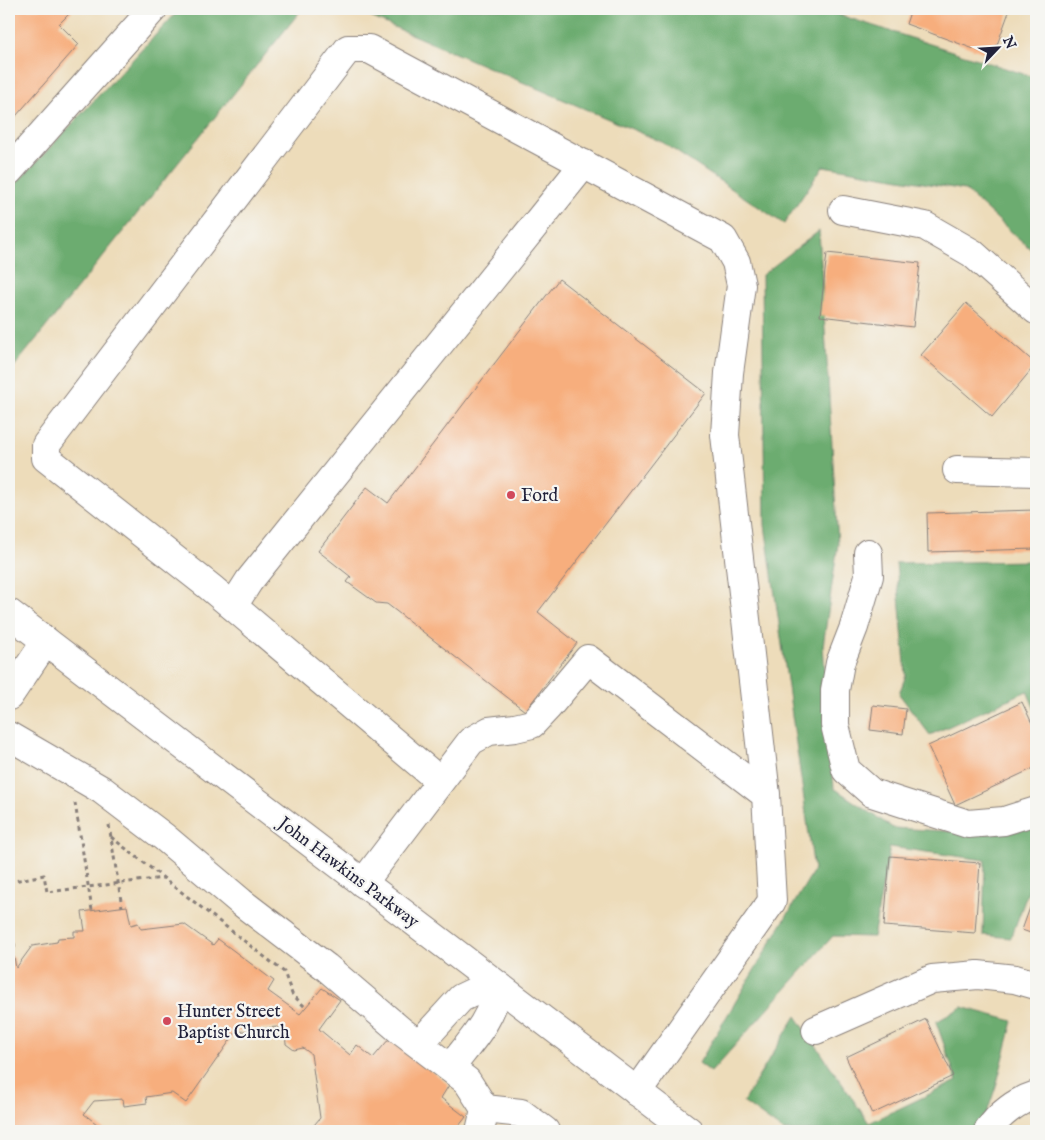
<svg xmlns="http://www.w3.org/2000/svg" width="1045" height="1140" font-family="'IM FELL English',serif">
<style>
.forest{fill:#6cac6f;stroke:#476755}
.building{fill:#f7ae7d}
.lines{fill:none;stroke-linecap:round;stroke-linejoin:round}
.minor-casing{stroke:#887f7a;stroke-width:30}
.major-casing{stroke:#887f7a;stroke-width:30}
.path{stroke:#887f7a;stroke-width:3;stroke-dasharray:4 4;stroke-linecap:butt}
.minor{stroke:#fff;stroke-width:28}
.major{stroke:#fff;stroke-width:28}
.poi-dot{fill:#d1495b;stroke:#f6f6f2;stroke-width:2}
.labels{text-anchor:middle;stroke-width:4.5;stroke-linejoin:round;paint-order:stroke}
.poi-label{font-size:18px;fill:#22223b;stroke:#f6f6f2;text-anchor:start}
.street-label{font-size:18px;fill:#22223b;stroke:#f6f6f2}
</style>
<rect width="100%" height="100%" fill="#f6f6f2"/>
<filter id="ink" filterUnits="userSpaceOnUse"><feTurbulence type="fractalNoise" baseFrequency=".02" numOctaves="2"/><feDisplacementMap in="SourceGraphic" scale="10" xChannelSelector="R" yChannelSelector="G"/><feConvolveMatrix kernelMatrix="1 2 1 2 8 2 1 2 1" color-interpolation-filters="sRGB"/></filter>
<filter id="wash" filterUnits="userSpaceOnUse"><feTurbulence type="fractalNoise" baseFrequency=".0096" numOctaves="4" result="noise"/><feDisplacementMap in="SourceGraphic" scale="20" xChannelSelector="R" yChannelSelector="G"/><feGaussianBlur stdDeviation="1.12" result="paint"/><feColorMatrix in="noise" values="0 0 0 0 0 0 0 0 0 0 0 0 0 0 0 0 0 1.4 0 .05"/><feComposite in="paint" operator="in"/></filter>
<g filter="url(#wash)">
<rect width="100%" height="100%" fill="#eddcba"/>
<!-- forest -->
<g class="forest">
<path d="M180 9H302L9 373V191Z"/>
<path d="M352 9H821L1036 78V254L965 190 823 166 784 224 662 142Z"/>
<path d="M819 231 838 544 823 646 834 788 893 828 996 834 1036 827V870L1011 938 983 935 985 860 890 847 873 937 833 936 711 1072 699 1063 814 870 765 525 762 275Z"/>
<path d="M1036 561V712L1027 691 930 735 899 694 906 675 896 563Z"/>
<path d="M962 1007 1013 1021 997 1083 981 1131H783L743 1102 796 1016 869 1123 957 1081 936 1022Z"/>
</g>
<g id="blocks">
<!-- building -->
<g class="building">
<path d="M9 9H74L59 24 79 44 9 124Z"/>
<path d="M911 9H1010L993 56 906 24Z"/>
<path d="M827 253 920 263 913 327 820 316Z"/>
<path d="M559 279 706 393 538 612 577 643 525 711 387 604 376 603 347 582 351 577 318 551 367 487 388 503Z"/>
<path d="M966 303 1036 364 992 417 921 355Z"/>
<path d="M1036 510V549L928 552 927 513Z"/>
<path d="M1022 702 1036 732V767L955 805 928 746Z"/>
<path d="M873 705 906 709 903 734 870 730Z"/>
<path d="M890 856 980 863 975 933 884 926Z"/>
<path d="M1036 891V935L1022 930Z"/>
<path d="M127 906 131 925 138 923 141 929 184 924 213 945 218 939 274 981 268 991 300 1014 322 988 340 1000 319 1029 350 1055 357 1045 373 1058 389 1039 449 1085 441 1098 466 1117 455 1131H309L320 1118 311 1054 303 1048 294 1050 286 1044 285 1034 277 1027 236 1032 186 1103 172 1093 146 1097 147 1103 124 1106 123 1099 94 1101 84 1114 106 1131H9V957H14L16 968 32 946 57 942 58 938 74 937V931H85L82 912Z"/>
<path d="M926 1019 953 1076 872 1114 846 1057Z"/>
</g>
</g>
</g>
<g filter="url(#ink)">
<use href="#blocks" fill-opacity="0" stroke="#887f7a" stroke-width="1"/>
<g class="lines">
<!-- minor casing -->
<g class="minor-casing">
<g id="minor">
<path d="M9 171 153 9"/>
<path d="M843 210 925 226 972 253 1036 310"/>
<path d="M957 470 1036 472"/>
<path d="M868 553 869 576 854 627 840 663 835 690V725L846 770 872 793 968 824 1004 821 1036 811"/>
<path d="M233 606 249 581 584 164"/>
<path d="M9 696 46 641"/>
<path d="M9 736 102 790 164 837 241 902 326 967 401 1031 467 1081 485 1109 480 1131"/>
<path d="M440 781 210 587 46 458V445L348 49H369L723 239 736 262 741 285 729 373 725 435 766 795"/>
<path d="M363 883 471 741 489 731 515 728 532 724 547 708 588 659 766 795 772 901 637 1092"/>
<path d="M816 1030 932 979 978 975 1015 979 1036 985"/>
<path d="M419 1044 461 998 482 988 498 986C492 1020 471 1041 450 1068"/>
<path d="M485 1109 521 1113 545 1131"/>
<path d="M988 1131C999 1114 1017 1101 1036 1095"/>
</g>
</g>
<!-- major casing -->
<g class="major-casing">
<path id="major" d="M9 613 689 1131"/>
</g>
<!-- path -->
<g class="path">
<path d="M75 803 92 910"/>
<path d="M109 825 122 907"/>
<path d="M111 837 284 972 292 994 306 1008"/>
<path d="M9 882 44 875 47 892 163 878"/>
<path d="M9 912 15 949 9 951"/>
</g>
<!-- minor -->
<use href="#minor" class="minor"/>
<!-- major -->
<use href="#major" class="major"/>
</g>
</g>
<!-- markers -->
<g class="poi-dot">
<circle cx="511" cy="495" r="5"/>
<circle cx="167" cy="1021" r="5"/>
</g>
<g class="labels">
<!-- poi labels -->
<g class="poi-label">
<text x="521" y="501">Ford</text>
<text x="177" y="1017">Hunter Street<tspan x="177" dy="21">Baptist Church</tspan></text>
</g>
<!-- street labels -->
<g class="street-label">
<text transform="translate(349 872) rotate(37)" y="6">John Hawkins Parkway</text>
</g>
</g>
<!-- margin -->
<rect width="1045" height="1140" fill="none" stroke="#f6f6f2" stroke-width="30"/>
<!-- north arrow -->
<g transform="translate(998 48) rotate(65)" stroke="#f6f6f2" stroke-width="4" paint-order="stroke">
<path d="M0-4L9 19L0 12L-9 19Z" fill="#22223b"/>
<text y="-8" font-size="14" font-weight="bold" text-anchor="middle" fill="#22223b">N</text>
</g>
</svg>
